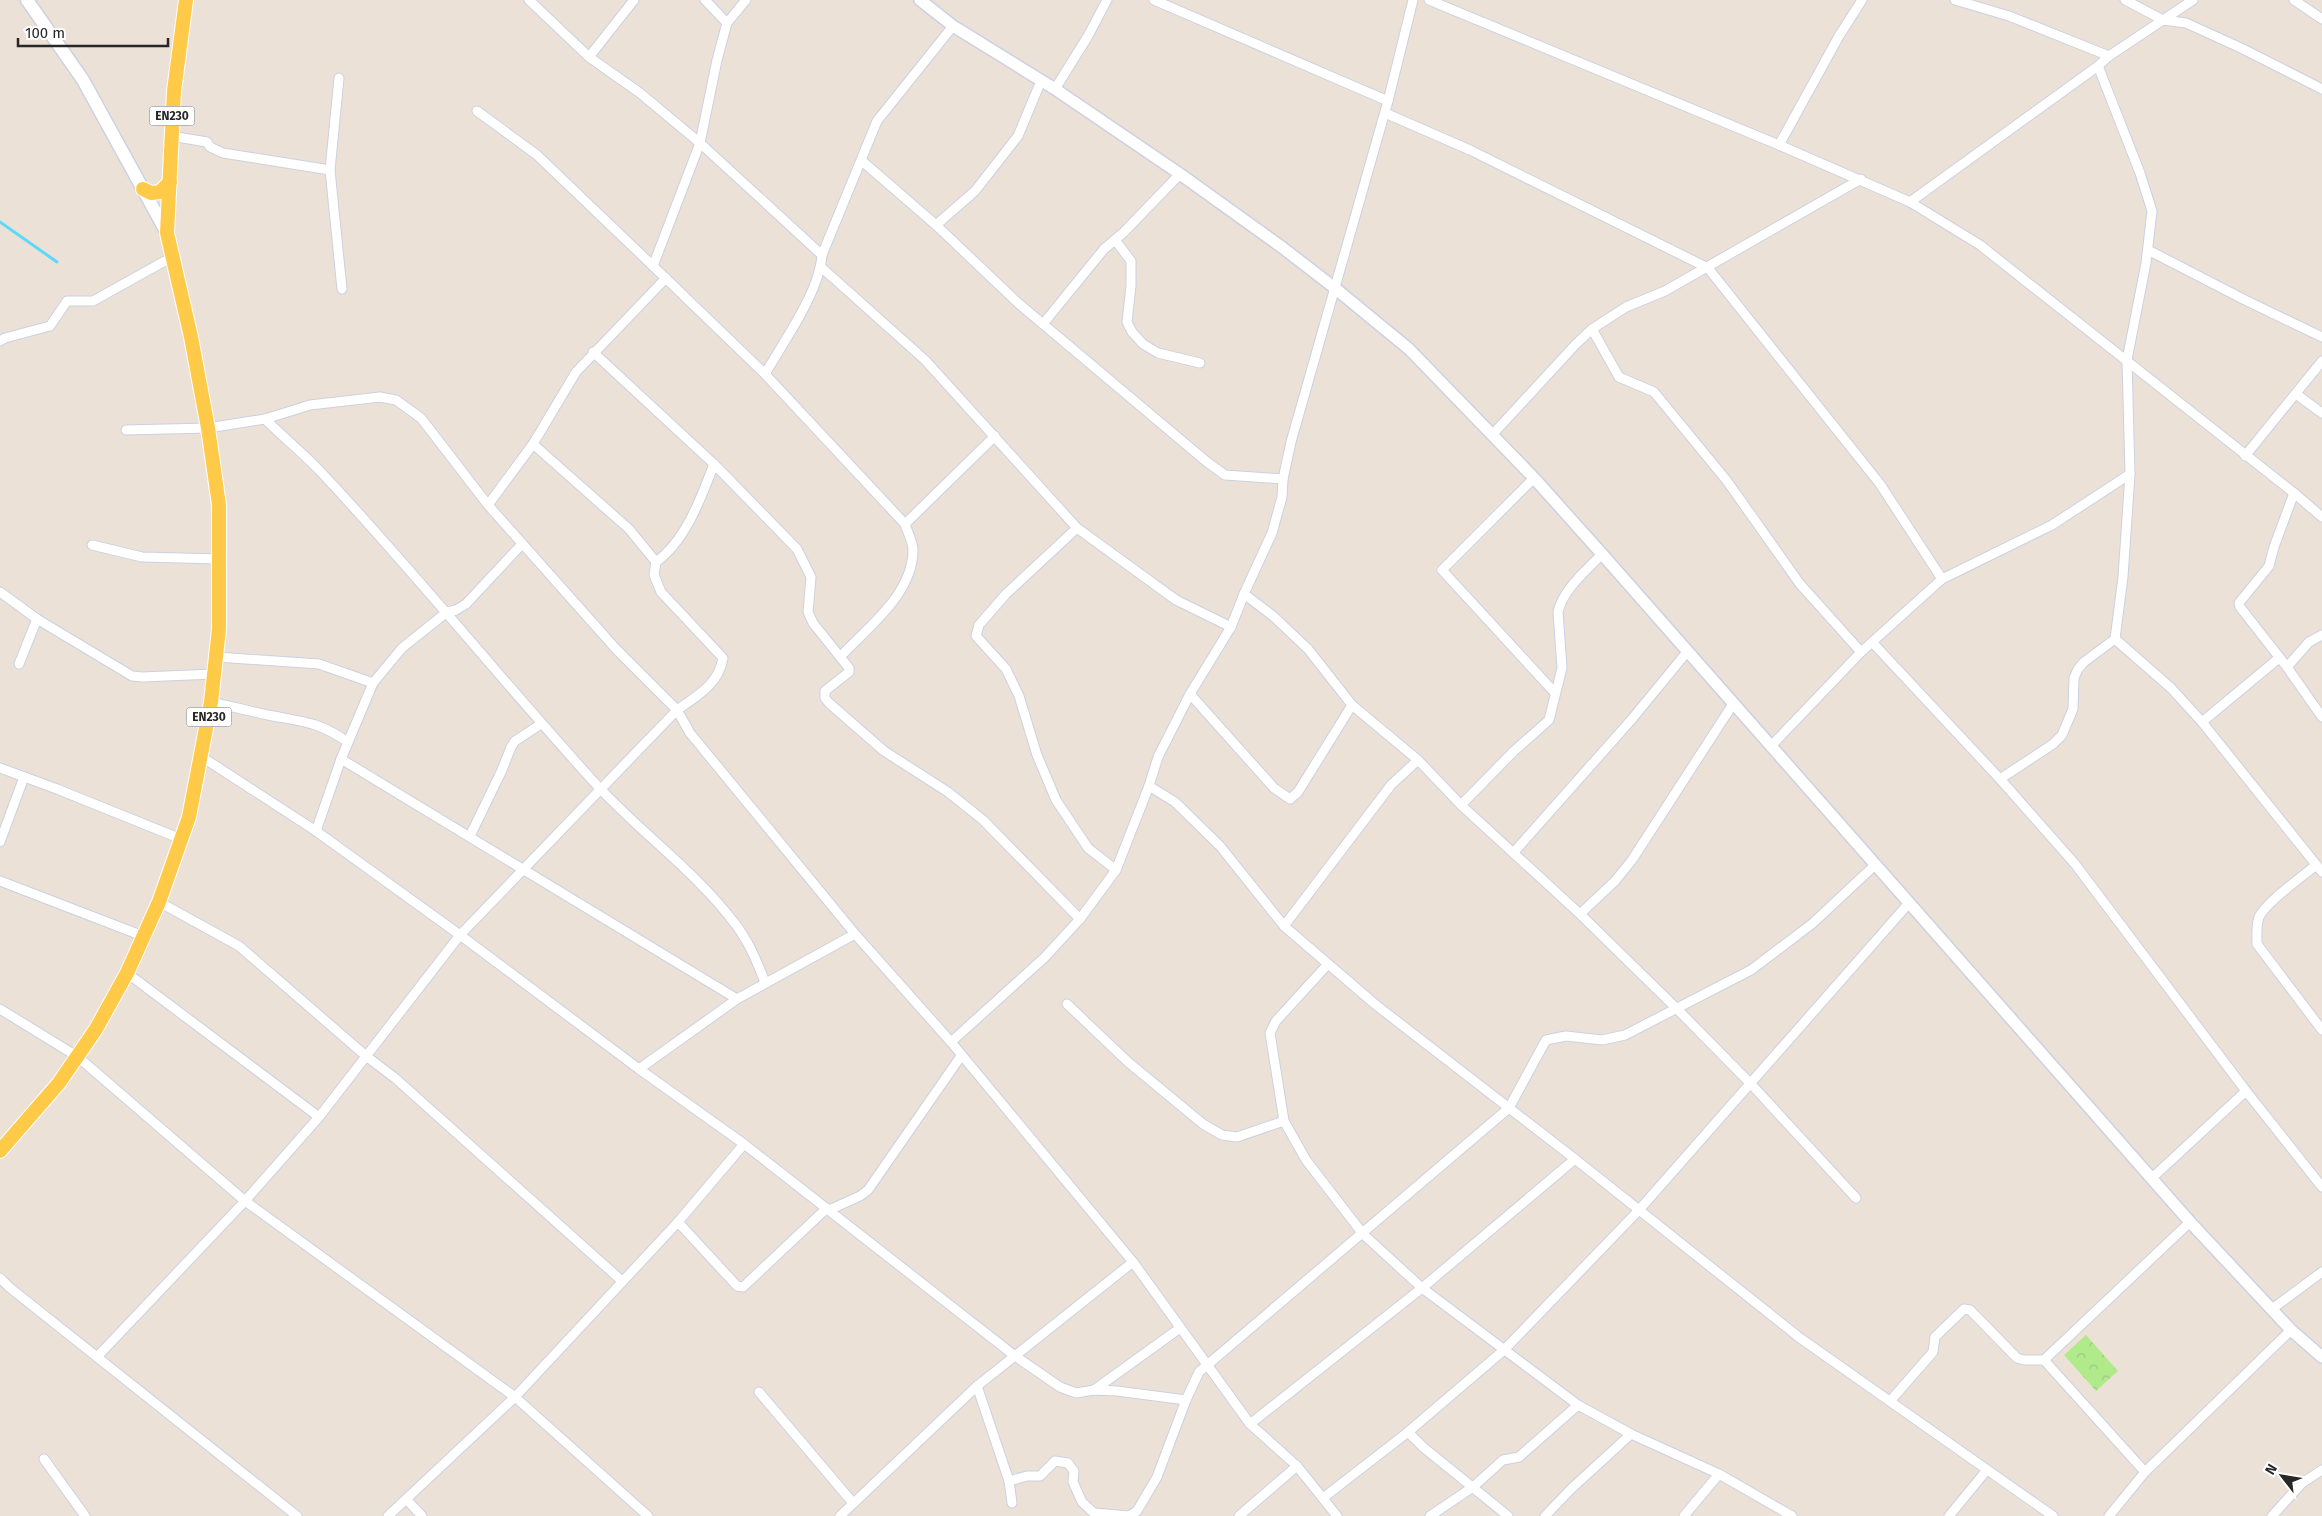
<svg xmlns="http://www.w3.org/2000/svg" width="2322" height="1516" font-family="'Fira Sans',sans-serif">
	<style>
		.park { fill: url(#park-crowns) }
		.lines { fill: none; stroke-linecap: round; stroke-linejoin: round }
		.stream { stroke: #5bdafb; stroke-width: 3 }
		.minor-casing { stroke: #cbd1e2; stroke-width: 11 }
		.tertiary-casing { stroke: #cbd1e2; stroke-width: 14 }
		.secondary-casing { stroke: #cbd1e2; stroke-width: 15 }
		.primary-casing { stroke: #fff; stroke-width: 16 }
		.minor { stroke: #fff; stroke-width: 9 }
		.tertiary { stroke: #fff; stroke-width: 11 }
		.secondary { stroke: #fff; stroke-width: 12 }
		.primary { stroke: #ffca48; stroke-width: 14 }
		.labels { text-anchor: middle; stroke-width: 5; stroke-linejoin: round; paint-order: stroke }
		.shield { fill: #fff; stroke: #686868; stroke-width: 1 }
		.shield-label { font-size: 12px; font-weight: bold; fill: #272727 }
	</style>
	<defs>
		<pattern id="park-crowns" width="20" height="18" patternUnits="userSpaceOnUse" patternTransform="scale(1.25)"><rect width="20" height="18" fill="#b1ea8b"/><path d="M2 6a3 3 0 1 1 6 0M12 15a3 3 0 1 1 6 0" fill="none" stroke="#98c978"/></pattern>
	</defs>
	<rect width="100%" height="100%" fill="#ece1d6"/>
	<polygon class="park" points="2086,1335 2118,1371 2096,1391 2064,1355"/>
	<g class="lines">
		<polyline class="stream" points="0,222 57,262"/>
		<defs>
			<g id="minor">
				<polyline points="529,0 589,57 640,93 700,143 822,255"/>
				<polyline points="1154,0 1388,101"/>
				<polyline points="1429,0 1779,145 1910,202 1980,245 2294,493 2322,517"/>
				<polyline points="1955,0 2009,16 2109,56"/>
				<polyline points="2125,0 2163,20 2186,23 2241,48 2322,89"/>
				<polyline points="2294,0 2322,19"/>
				<polyline points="727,23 746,0"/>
				<polyline points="589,57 634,0"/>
				<polyline points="339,78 330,170 342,289"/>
				<polyline points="1055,89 1088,36 1107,0"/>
				<path d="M 477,111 L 537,155 L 653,266 L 765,374 L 905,524 C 907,531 913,542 913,550 C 913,594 868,627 841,656"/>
				<polyline points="1385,113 1470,150 1708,268 1880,484 1942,579"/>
				<polyline points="171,136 207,142 210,147 223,153 330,170"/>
				<polyline points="1779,145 1839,36 1862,0"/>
				<polyline points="862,161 936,225 1018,303 1207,462 1225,475 1283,479"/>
				<polyline points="1910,202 2098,66 2109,56 2193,0"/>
				<polyline points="936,225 975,191 1018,136 1041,81"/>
				<polyline points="1115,240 1131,261 1131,286 1127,322 1132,332 1143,344 1158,353 1200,363"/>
				<polyline points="2148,250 2245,300 2322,337"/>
				<polyline points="653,266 700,143 717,60 727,23 705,0"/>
				<polyline points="821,267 925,360 1077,528 1176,600 1231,627"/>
				<polyline points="1043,324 1104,249 1124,232 1180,174"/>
				<polyline points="1592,329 1619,377 1654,392 1727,481 1800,584 1861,652"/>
				<polyline points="0,341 5,338 50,326 67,301 93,301 172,257"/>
				<polyline points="593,352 714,464 797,549 811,577 808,612 813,623 849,668 849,672 825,691 825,698 829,703 884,751 948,792 983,820 1080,919"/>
				<path d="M 765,374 C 784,341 819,293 822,255 L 877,121 L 953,26"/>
				<polyline points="2296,394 2322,413"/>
				<path d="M 265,419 C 283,437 303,453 320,471 C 415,572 501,680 594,782 C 639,832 695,870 736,925 C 749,942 757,962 765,982"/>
				<polyline points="126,430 208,428 265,419 310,405 380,397 396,400 421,418 488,505 616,649 677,710 690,733 855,934 951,1042 1133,1262 1250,1424 1297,1466 1337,1516"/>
				<polyline points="1492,435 1576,344 1592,329 1626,307 1665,291 1861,179"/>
				<path d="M 533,444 L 629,529 L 656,562 C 686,540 701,498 714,464"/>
				<polyline points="2245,456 2322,361"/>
				<polyline points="1534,478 1442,570 1555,693"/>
				<polyline points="2294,493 2274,547 2269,566 2239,603 2240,607 2287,667 2322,717"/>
				<polyline points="488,505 533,444 576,372 666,278"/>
				<polyline points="905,524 995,436"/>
				<polyline points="1077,528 1006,594 979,625 976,636 1006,669 1019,696 1037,755 1056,800 1088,848 1116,870"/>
				<polyline points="92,545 142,557 220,559"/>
				<polyline points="0,592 37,619 132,676 143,677 213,674"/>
				<polyline points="1244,594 1273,616 1308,649 1352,705 1418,760 1461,805 1580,914 1676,1008 1751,1084 1856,1198"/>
				<polyline points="2115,639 2171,688 2202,722 2322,872"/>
				<polyline points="1872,642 2000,779 2075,864 2246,1091 2322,1187"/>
				<polyline points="217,657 319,664 373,683"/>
				<polyline points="19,664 37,619"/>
				<polyline points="2287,667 2309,642 2322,635"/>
				<polyline points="1190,694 1274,788 1290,799 1298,792 1352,705"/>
				<path d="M 211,702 C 230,706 249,711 268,715 C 304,722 317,721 348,742"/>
				<polyline points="2202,722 2279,658"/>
				<polyline points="1772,745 1861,652 1942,579 2052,525 2130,474"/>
				<polyline points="202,757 316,831 460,935 639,1069 744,1144 1015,1356 1060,1387 1076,1393 1094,1390 1117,1391 1186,1400 1199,1372 1509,1108 1546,1040 1566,1036 1602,1040 1625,1035 1751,970 1813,923 1876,864"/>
				<polyline points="341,759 737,999"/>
				<polyline points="0,768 57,789 181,839"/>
				<polyline points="2000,779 2053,744 2062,735 2073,709 2074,678 2078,669 2084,662 2115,639 2123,577 2130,474 2127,360 2146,263 2152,211 2140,173 2098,66"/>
				<polyline points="1149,786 1175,802 1220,846 1284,926 1376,1005 1575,1159 1800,1338 2053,1516"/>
				<path d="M 1461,805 L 1514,751 L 1549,720 L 1562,668 L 1558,612 C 1563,589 1587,570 1602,554"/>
				<polyline points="316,831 341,759 373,683 402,648 447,612 456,610 466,604 522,544"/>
				<polyline points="470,836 502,770 511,747 515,741 541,724"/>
				<polyline points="0,842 24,777"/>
				<polyline points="1514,852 1632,719 1687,652"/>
				<path d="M 2316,865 C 2302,877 2266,902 2259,917 C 2256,926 2257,935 2257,944 L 2322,1030"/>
				<polyline points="0,881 143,936"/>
				<polyline points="159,902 239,946 366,1056 395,1078 622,1281"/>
				<polyline points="1580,914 1615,881 1632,860 1733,704"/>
				<polyline points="1284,926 1391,785 1418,760"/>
				<polyline points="1328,964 1276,1021 1270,1033 1284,1121 1306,1160 1363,1234 1422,1288 1578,1405 1631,1434 1719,1474 1792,1516"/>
				<polyline points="127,973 319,1117"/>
				<polyline points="1067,1004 1128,1062 1203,1124 1222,1135 1237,1137 1284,1121"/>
				<polyline points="0,1009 78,1057 245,1201 515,1397 648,1516"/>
				<polyline points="951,1042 1044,958 1080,919 1116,870 1149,786 1158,757 1190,694 1231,627 1244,594 1272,533 1282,497 1283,479 1291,442 1388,101 1413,0"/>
				<polyline points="639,1069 737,999 855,934"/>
				<polyline points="2152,1178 2246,1091"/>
				<polyline points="829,1210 860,1196 868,1190 961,1056"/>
				<polyline points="678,1222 737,1286 743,1287 827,1208"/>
				<polyline points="0,1278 9,1287 297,1516"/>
				<polyline points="2272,1309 2322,1272"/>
				<path d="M 97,1357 L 245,1201 L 319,1117 L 460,935 L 677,710 C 697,696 719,684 723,658 L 661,592 L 654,575 L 656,562"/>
				<polyline points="2044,1360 2145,1472"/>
				<polyline points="977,1386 1009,1481 1012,1503"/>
				<polyline points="1094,1390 1180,1328"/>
				<polyline points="759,1392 853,1503"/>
				<polyline points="1891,1400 1933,1352 1935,1337 1964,1309 1970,1310 2017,1358 2024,1360 2044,1360 2190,1222"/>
				<polyline points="1250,1424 1422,1288 1575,1159"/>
				<polyline points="1408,1432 1423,1447 1508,1516"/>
				<polyline points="44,1459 85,1516"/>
				<polyline points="1009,1481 1027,1476 1040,1476 1055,1461 1068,1463 1074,1471 1073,1482 1082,1502 1094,1513 1129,1516 1137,1511 1157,1477 1186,1400"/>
				<polyline points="1323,1498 1408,1432 1504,1350 1639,1210 1909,903"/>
				<polyline points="407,1500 422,1516"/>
				<polyline points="388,1516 515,1397 678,1222 744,1144"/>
				<polyline points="840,1516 977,1386 1133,1262"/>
				<polyline points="1239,1516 1297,1466"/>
				<polyline points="1430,1516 1473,1487 1503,1460 1519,1457 1578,1405"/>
				<polyline points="1545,1516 1571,1489 1631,1434"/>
				<polyline points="1684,1516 1719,1474"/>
				<polyline points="1949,1516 1986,1471"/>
				<polyline points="2109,1516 2145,1472 2291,1330"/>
				<polyline points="2272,1516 2302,1483 2322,1470"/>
			</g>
			<polyline id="tertiary" points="920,0 953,26 1055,89 1180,174 1283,248 1336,289 1409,349 1534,478 1602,554 2190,1222 2291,1330 2322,1357"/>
			<polyline id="secondary" points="27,0 83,80 167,233"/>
			<g id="primary">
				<polyline points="143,189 151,193 160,192 170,182"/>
				<polyline points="0,1151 59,1083 96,1029 127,973 159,902 189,817 211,702 219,629 219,505 208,428 191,337 167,233 174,91 186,0"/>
			</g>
		</defs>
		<use href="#minor" class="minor-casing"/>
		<use href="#tertiary" class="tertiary-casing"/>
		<use href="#secondary" class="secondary-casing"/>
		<use href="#primary" class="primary-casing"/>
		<use href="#minor" class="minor"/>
		<use href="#tertiary" class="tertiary"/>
		<use href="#secondary" class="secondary"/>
		<use href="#primary" class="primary"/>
	</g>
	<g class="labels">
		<g class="shield">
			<rect x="149.5" y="106.5" width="45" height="19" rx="4"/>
			<rect x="186.5" y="707.5" width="45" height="19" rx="4"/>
		</g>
		<g class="shield-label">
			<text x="172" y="120">EN230</text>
			<text x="209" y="721">EN230</text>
		</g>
	</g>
	<g transform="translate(2282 1476) rotate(301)" stroke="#ffffff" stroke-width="4" paint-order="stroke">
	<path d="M0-4L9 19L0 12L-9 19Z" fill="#272727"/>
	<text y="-8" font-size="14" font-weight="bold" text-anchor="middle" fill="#272727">N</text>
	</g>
	<path d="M18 38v8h150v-8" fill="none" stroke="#272727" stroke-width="2.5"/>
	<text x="25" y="38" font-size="15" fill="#272727" stroke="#ffffff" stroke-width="4" paint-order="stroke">100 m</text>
</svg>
